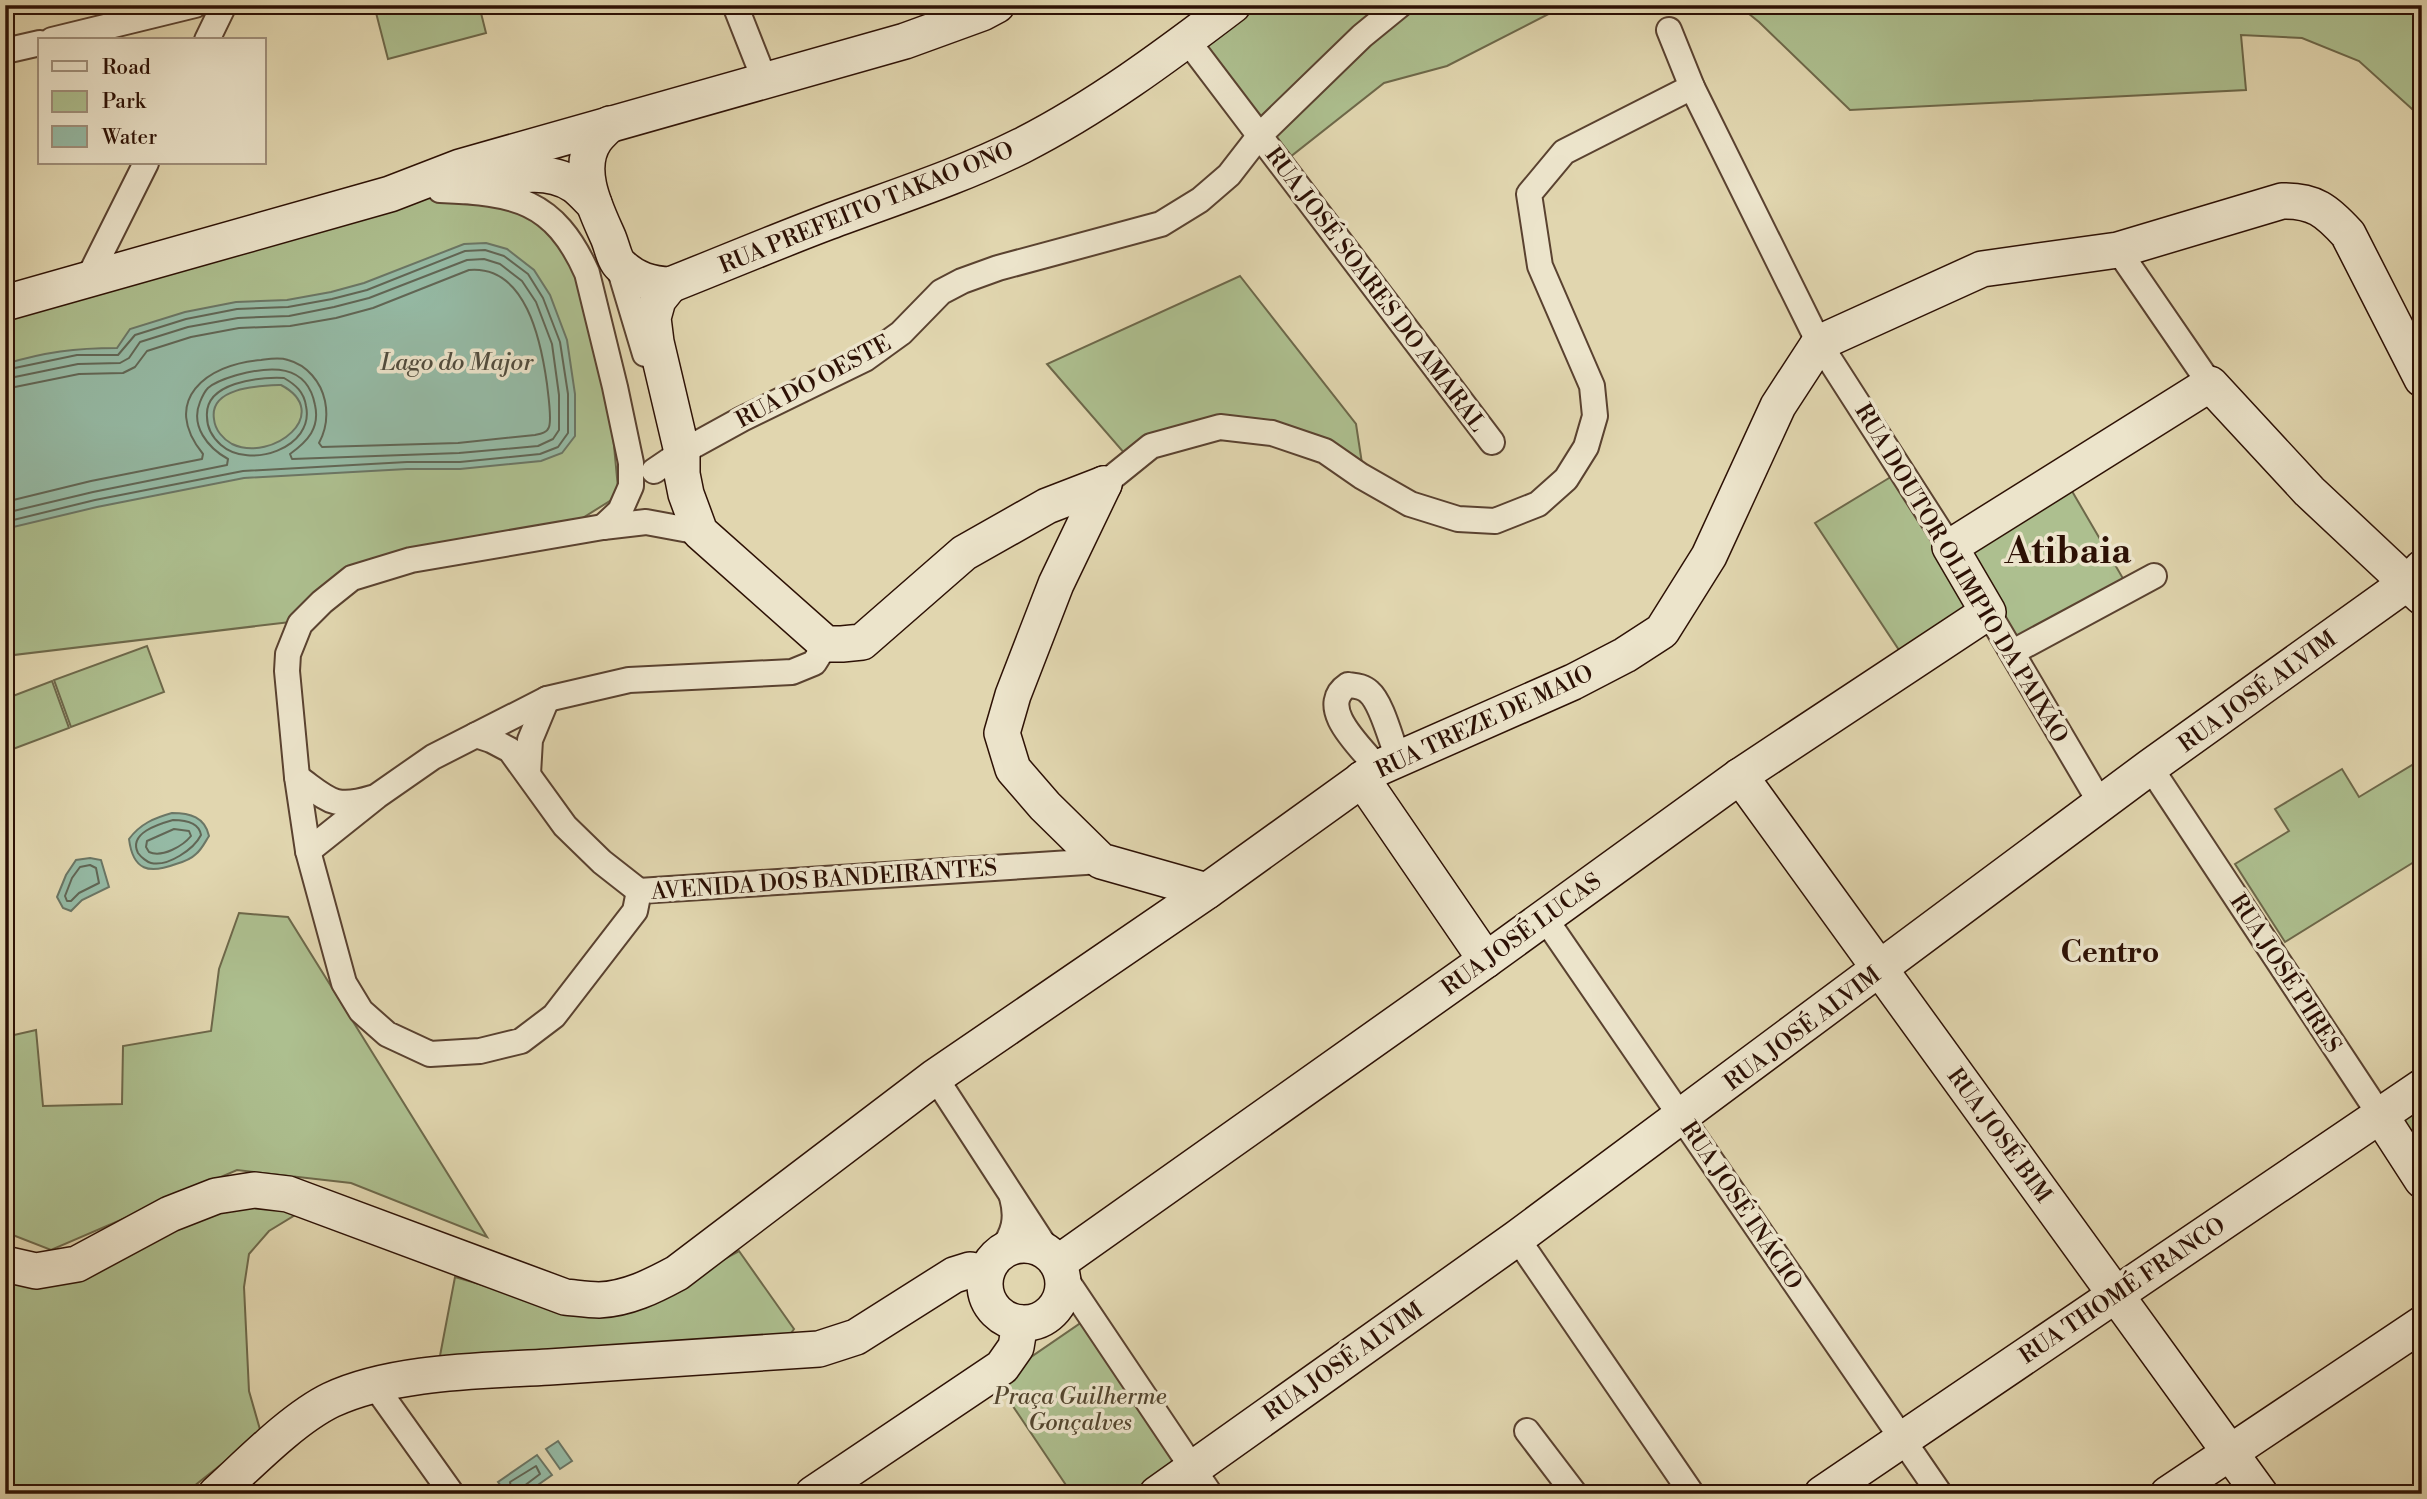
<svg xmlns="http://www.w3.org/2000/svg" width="2427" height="1499" font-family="'Libre Bodoni',serif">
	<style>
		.green { fill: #adbf8f; stroke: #6d684a; stroke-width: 2 }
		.water { fill: #95baa5; stroke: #6b7665; stroke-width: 2; fill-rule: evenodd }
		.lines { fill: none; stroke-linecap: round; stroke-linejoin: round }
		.shore { stroke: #616655; stroke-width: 2 }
		.street-casing { stroke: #5a4230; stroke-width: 28 }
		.secondary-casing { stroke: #2d1105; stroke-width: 38 }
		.street { stroke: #ece4cb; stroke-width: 24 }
		.secondary { stroke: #ece4cb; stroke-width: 35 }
		.labels { text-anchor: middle; stroke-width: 7; stroke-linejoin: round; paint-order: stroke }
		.street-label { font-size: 23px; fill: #2d1105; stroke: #ece4cb }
		.park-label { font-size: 23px; font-style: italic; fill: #53452e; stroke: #ece4cb }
		.water-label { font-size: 24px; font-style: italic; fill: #514c3d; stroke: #ece4cb }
		.district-label { font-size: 30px; font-weight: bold; fill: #2d1105; stroke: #ece4cb }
		.town-label { font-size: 37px; font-weight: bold; fill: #2d1105; stroke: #ece4cb }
	</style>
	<rect width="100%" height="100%" fill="#e1d6af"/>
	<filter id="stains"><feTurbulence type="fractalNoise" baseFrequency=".00286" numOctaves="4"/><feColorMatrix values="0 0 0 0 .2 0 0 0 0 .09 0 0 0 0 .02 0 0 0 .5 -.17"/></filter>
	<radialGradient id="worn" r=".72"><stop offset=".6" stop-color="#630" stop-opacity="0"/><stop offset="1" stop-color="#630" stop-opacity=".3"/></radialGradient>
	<g class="green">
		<polygon points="374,5 479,5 486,33 388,59"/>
		<polygon points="1239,5 1566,5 1447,66 1384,83 1290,157 1192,40"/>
		<polygon points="1738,5 2422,5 2422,118 2359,61 2302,38 2241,35 2246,90 1850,110 1759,22"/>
		<polygon points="443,194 539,216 582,267 608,382 618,488 629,489 557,534 410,557 299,621 5,656 5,312 314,215"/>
		<polygon points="1240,276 1356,424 1363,470 1274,422 1125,454 1047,364"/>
		<polygon points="1894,475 1975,604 1903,656 1815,523"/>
		<polygon points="2069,486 2128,587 2016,645 1964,552"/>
		<polygon points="147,646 164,692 71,727 54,680"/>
		<polygon points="52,681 69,728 5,752 5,699"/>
		<polygon points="2422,759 2422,857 2285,942 2235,864 2289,831 2275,809 2342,769 2359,797"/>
		<polygon points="239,913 288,917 487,1237 351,1183 237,1170 51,1250 5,1232 5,1037 36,1030 43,1106 122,1104 123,1046 211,1031 219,969"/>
		<polygon points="2422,1107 2422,1155 2400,1122"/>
		<polygon points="263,1206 300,1212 269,1231 249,1254 244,1287 249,1391 261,1433 184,1494 5,1494 5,1276 181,1227 221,1210"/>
		<polygon points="739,1251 794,1329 787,1339 439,1361 455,1277 514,1294 631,1310"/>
		<polygon points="1085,1320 1184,1466 1145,1494 1072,1494 996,1381"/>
	</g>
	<g class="water">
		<path d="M 486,243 L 507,249 L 534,270 L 550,295 L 567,340 L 575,394 L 575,436 L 562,453 L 541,461 L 460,469 L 407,469 L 244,478 L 97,507 L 5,529 L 5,364 C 45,352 75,348 117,348 L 130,329 L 185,312 L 236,302 L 287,300 L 331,292 L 364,283 L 464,244 ZM 281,385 C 334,413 273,463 232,444 C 223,439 215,430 214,419 C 209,387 259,386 281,385 Z"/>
		<path d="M 172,813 C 190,813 205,817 209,836 C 205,842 202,849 196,854 C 191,859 183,862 176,864 C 149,874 133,871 129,839 C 140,824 154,818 172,813 Z"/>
		<polygon points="90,858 101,860 109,887 82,900 71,911 63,908 57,897 66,875 76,860"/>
		<polygon points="558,1441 572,1461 560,1469 546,1449"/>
		<polygon points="537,1455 552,1475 525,1494 507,1494 498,1482"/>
	</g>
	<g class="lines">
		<g class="shore">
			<polyline points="5,370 77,355 118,355 135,335 186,319 237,309 288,307 332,299 367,290 465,251 485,250 504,256 528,274 543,298 560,342 568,394 568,433 558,447 540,454 460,462 407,462 243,471 95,500 5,522"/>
			<path d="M 284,378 C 296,385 304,392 306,406 C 315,448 249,470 221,445 C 212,437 207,427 207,417 C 204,382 259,377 284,378 Z"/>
			<path d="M 5,379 L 78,364 L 120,363 L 129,358 L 140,342 L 188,327 L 238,318 L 289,316 L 334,307 L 369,298 L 467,260 L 484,259 L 500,264 L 522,281 L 536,302 L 552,344 L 559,395 L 559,430 L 553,439 L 538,446 L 459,453 L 292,459 L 290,454 C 308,441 320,428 315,405 C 307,363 270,366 237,375 C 227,378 216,381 208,388 C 204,392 202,397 200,402 C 190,426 208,448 228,459 L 227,465 L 93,492 L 5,513"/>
			<path d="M 5,389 L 79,374 L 123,373 L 135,367 L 147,351 L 191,337 L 239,328 L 290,326 L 336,318 L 373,308 L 469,270 C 526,265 541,341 547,384 C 548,394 552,418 549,427 C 547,433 540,434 535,435 L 458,443 L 322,447 L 319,443 C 326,430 328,416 325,401 C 321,382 307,365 288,360 C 279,357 269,359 261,360 C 206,364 160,401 203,454 L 202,459 L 91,481 L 5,502"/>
			<path d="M 173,820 C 184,820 199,822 201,835 C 194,849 168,867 151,863 C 147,862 141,857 138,853 C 128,833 159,824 173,820 Z"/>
			<path d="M 174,829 L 189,831 L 191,836 C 183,846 162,858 149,852 L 146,847 L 147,841 Z"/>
			<polygon points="90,865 96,868 99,883 79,893 71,901 67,901 65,896 72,878 80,867"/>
			<polyline points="512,1494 510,1482 536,1466 540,1474 524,1486 522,1494"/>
		</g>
		<defs>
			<g id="street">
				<polyline points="735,5 765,81"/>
				<polyline points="1669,30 1692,87 1819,343 1950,547"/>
				<polyline points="52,40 195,5"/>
				<polyline points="207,40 224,5"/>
				<polyline points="1187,40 1492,442"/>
				<polyline points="5,51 40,43"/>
				<path d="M 440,190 C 514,193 554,199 587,273 L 615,387 L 631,463 L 631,486 L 620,511 L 603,527"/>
				<polyline points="2118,250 2210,384"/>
				<polyline points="618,264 645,354"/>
				<polyline points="88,279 146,163"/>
				<polyline points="654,471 682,452 742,419 865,359 901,333 941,292 962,281 998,268 1161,224 1200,200 1229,175 1260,135 1362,36 1400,5"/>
				<polyline points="1104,484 1151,446 1220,427 1272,433 1325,451 1361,476 1410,504 1458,519 1495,521 1538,504 1566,479 1586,447 1595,416 1592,386 1540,266 1529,194 1564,152 1692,87"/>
				<polyline points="1988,612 2101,804"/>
				<polyline points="2013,652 2154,576"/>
				<polyline points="476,735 491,740 510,750 565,826 602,862 639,891"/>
				<polyline points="2150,767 2380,1115"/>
				<path d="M 1378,768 C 1361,747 1315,707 1348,685 C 1355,686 1363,686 1369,692 C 1382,703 1391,741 1398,758"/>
				<polyline points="528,774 530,740 547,699"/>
				<path d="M 297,777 C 328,799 333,810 372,798"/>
				<polyline points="308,851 377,796 433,757 547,699 629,680 792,672 814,663 826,644"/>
				<polyline points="639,891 635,911 554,1016 521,1041 480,1051 430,1054 387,1034 361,1011 344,983 308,851 297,777 287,671 288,654 300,624 322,602 352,578 411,560 603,527 646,522 700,532"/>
				<polyline points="639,891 1101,861"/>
				<polyline points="1544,917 1940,1494"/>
				<polyline points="935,1077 1050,1254"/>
				<polyline points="1517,1238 1692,1494"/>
				<path d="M 1001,1251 C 1014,1233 1018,1219 1012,1197"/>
				<polyline points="1063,1275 1210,1494"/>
				<polyline points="375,1386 452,1494"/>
				<polyline points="1527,1431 1575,1494"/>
			</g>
			<g id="secondary">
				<path d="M 610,124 C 605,129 599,134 595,140 C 575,169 596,210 608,237 C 612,246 614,260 621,266 C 636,280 651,284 670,285 C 723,264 775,242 828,222 C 892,198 959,177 1021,146 C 1096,108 1166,56 1233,5"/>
				<path d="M 469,185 C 503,179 542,164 574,185 C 581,190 588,198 594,204"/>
				<polyline points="670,285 658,300 653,318 656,342 682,452 682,474 686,494 700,532 826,644 842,644 862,642 964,553 1047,506 1104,484"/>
				<polyline points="5,303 390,194 460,167 905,41 982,13 997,5"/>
				<polyline points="1104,484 1056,584 1013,695 1002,733 1013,769 1045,806 1101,861 1207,891"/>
				<polyline points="1740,776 2260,1494"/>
				<polyline points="1362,779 1486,960"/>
				<polyline points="2380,1115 2422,1180"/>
				<circle cx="1024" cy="1284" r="39"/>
				<polyline points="1058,1263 1486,960 1740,776 1988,612 1950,547 2210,384 2309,491 2422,597"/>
				<path d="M 5,1264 L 36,1271 L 77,1264 L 170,1214 L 216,1196 L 254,1190 L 288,1194 L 565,1297 C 576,1298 588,1300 599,1300 C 627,1299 653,1286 677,1273 L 935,1077 L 1207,891 L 1378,768 L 1573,682 L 1625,655 L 1662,631 L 1709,556 L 1778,406 L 1819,343 L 1982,269 L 2118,250 L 2282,201 C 2314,200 2327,211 2348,234 L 2422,379"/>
				<path d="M 216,1494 C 248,1465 292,1419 331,1400 C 393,1371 482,1371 549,1367 C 639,1361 729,1355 819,1349 L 856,1337 L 954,1275 L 970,1270 L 986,1273"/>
				<polyline points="813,1494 1002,1367 1016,1347 1020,1323"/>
				<polyline points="1157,1494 1517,1238 2150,767 2407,583 2422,568"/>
				<polyline points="1822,1494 2422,1087"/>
				<polyline points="2168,1494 2422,1324"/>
			</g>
		</defs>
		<use href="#street" class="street-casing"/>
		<use href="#secondary" class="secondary-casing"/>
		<use href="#street" class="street"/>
		<use href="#secondary" class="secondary"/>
	</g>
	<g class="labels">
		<g class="street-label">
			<text transform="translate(866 207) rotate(-22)" y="8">RUA PREFEITO TAKAO ONO</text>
			<text transform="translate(1376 289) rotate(53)" y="8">RUA JOSÉ SOARES DO AMARAL</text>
			<text transform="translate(813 381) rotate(-28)" y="8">RUA DO OESTE</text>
			<text transform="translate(1962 573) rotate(59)" y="8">RUA DOUTOR OLIMPIO DA PAIXÃO</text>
			<text transform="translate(2257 691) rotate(-36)" y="8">RUA JOSÉ ALVIM</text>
			<text transform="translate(1484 721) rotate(-25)" y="8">RUA TREZE DE MAIO</text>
			<text transform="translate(824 879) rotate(-4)" y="8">AVENIDA DOS BANDEIRANTES</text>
			<text transform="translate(1521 934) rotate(-36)" y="8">RUA JOSÉ LUCAS</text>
			<text transform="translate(2286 973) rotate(57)" y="8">RUA JOSÉ PIRES</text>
			<text transform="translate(1802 1028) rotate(-37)" y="8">RUA JOSÉ ALVIM</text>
			<text transform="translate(2000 1135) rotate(54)" y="8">RUA JOSÉ BIM</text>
			<text transform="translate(1742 1205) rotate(56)" y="8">RUA JOSÉ INÁCIO</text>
			<text transform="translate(2122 1290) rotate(-34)" y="8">RUA THOMÉ FRANCO</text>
			<text transform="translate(1343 1361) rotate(-35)" y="8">RUA JOSÉ ALVIM</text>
		</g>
		<g class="park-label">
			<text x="1080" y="1404">Praça Guilherme<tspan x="1080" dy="26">Gonçalves</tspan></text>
		</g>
		<g class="water-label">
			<text x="457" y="370">Lago do Major</text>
		</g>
		<g class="district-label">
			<text x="2110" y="962">Centro</text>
		</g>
		<g class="town-label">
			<text x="2068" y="563">Atibaia</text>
		</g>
	</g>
	<rect width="2427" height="1499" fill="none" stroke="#e1d6af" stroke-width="28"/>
	<rect x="7" y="7" width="2413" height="1485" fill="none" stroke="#2d1105" stroke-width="3.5"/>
	<rect x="14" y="14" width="2399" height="1471" fill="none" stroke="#2d1105" stroke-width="2"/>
	<rect x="38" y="38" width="228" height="126" fill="#ece4cb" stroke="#a0907c" stroke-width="2"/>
	<rect x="52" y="61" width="35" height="10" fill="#ece4cb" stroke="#a0907c" stroke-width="2"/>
	<text x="102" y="74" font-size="21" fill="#2d1105">Road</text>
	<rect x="52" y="91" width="35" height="21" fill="#adbf8f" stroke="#a0907c" stroke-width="2"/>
	<text x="102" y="108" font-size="21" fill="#2d1105">Park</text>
	<rect x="52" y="126" width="35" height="21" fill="#95baa5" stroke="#a0907c" stroke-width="2"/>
	<text x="102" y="144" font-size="21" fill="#2d1105">Water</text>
	<rect width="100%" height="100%" filter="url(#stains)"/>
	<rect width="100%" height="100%" fill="url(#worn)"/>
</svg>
